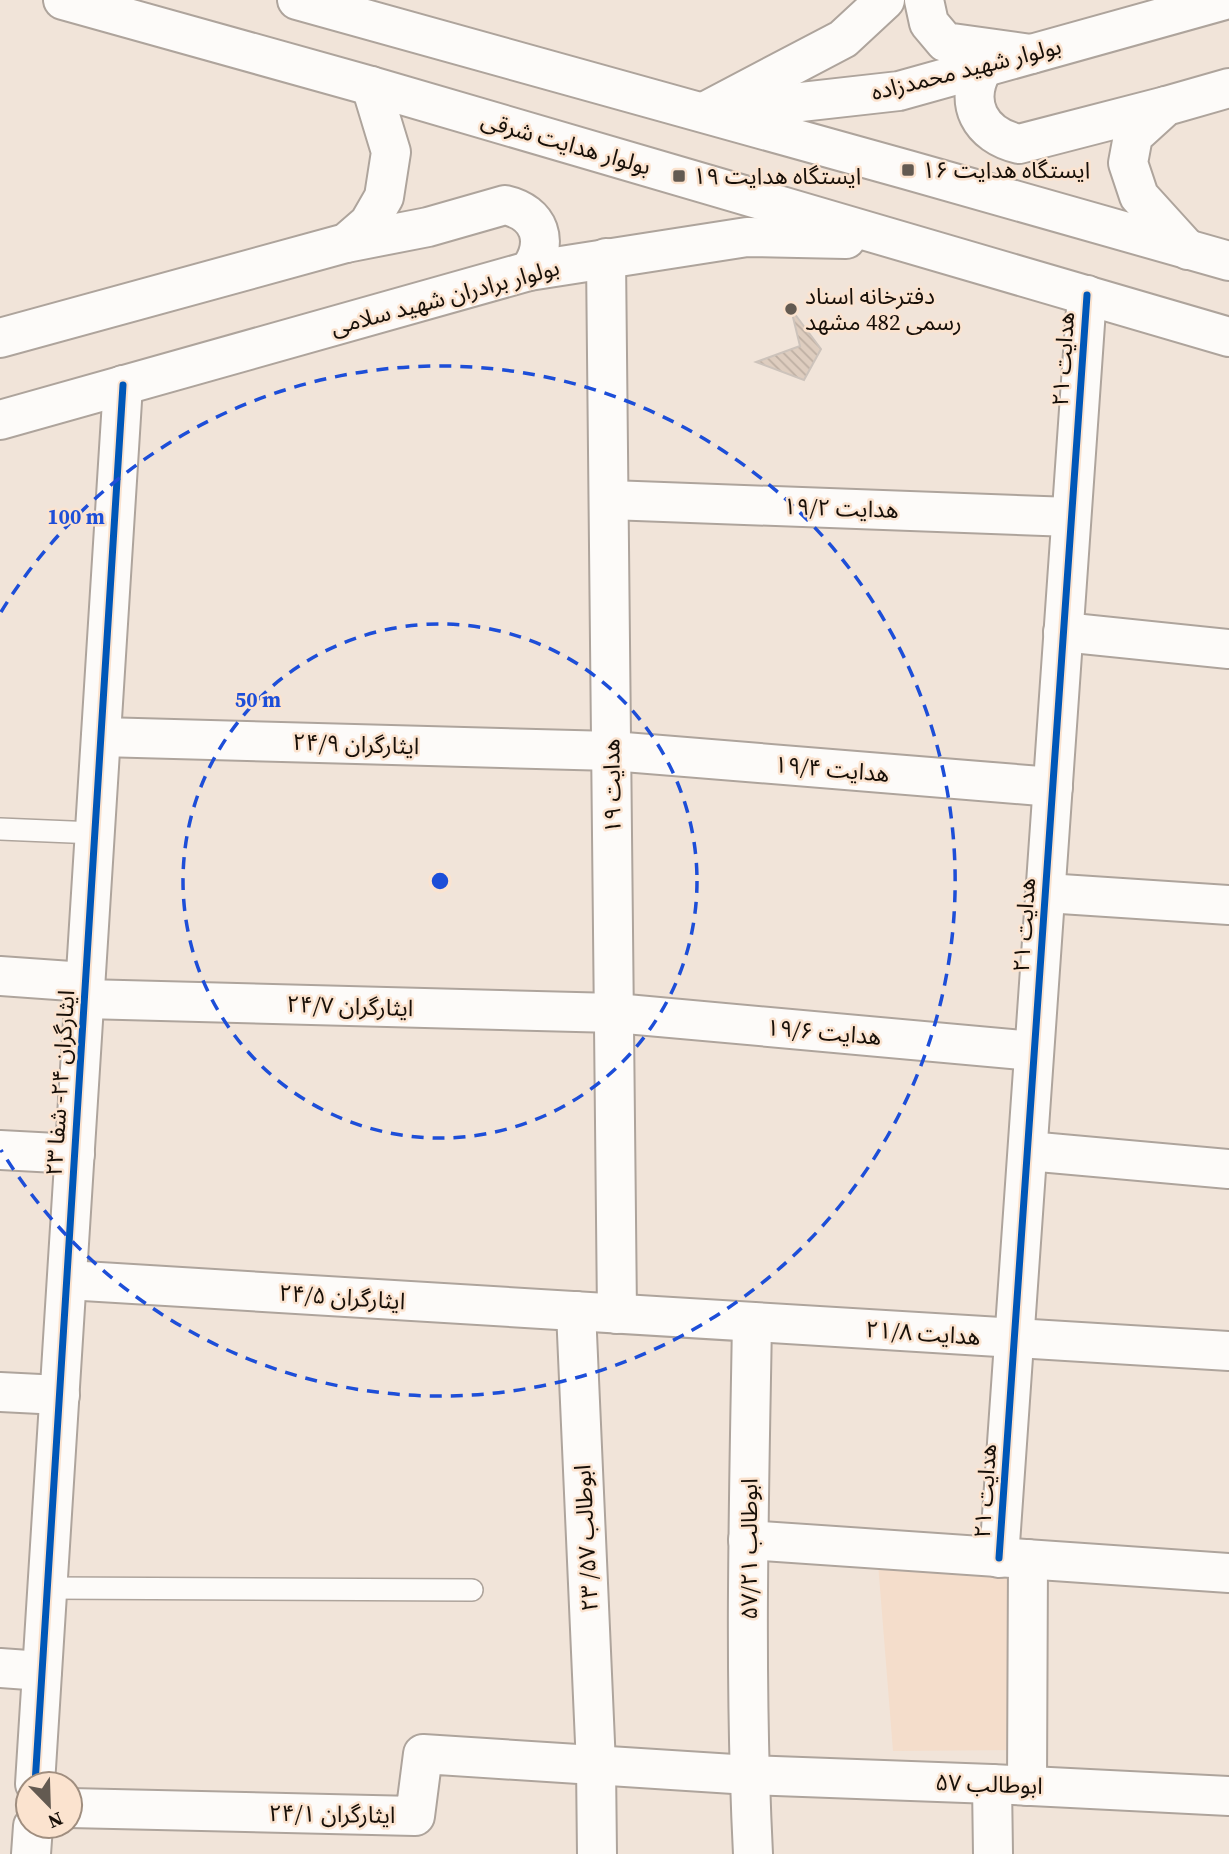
<svg xmlns="http://www.w3.org/2000/svg" width="1229" height="1854" font-family="'Source Serif 4','Noto Sans Arabic',serif">
	<style>
		.built { fill: #f4ddcb }
		.building { fill: url(#building-back-hatch); stroke: #cdc3bb; stroke-width: 2 }
		.lines { fill: none; stroke-linecap: round; stroke-linejoin: round }
		.lane-casing { stroke: #aea49c; stroke-width: 24 }
		.street-casing { stroke: #aea49c; stroke-width: 42 }
		.secondary-casing { stroke: #aea49c; stroke-width: 42 }
		.lane { stroke: #fdfbf9; stroke-width: 21 }
		.street { stroke: #fdfbf9; stroke-width: 38 }
		.secondary { stroke: #fdfbf9; stroke-width: 38 }
		.cycleway-casing { stroke: #fbe3cf; stroke-width: 11 }
		.cycleway { stroke: #0057b8; stroke-width: 7 }
		.ring { fill: none; stroke: #1d4ed8; stroke-width: 3.5; stroke-dasharray: 12 9 }
		.poi-dot { fill: #635a51; stroke: #fbe3cf; stroke-width: 2.5 }
		.labels { text-anchor: middle; stroke-width: 5; stroke-linejoin: round; paint-order: stroke }
		.street-label { font-size: 23px; fill: #170f08; stroke: #fbe3cf }
		.poi-label { font-size: 23px; fill: #170f08; stroke: #fbe3cf; text-anchor: start }
		.centre { fill: #1d4ed8; stroke: #fbe3cf; stroke-width: 3.5 }
		.ring-label { font-size: 21px; text-anchor: middle; font-weight: bold; fill: #1d4ed8; stroke: #fbe3cf; stroke-width: 5; stroke-linejoin: round; paint-order: stroke }
	</style>
	<defs>
		<pattern id="building-back-hatch" width="6" height="6" patternUnits="userSpaceOnUse" patternTransform="scale(1.75)"><rect width="6" height="6" fill="#decdbf"/><path d="M-1 5l2 2M0 0l6 6M5-1l2 2" fill="none" stroke="#beafa3"/></pattern>
	</defs>
	<rect width="100%" height="100%" fill="#f1e4d9"/>
	<polygon class="built" points="878,1563 1016,1577 1019,1750 893,1751"/>
	<polygon class="building" points="791,309 821,349 804,380 756,362 800,346"/>
	<g class="lines">
		<defs>
			<g id="lane">
				<polyline points="0,829 95,833"/>
				<polyline points="48,1588 472,1590"/>
			</g>
			<g id="street">
				<polyline points="924,0 929,23 945,42 1031,54"/>
				<polyline points="704,112 843,39 885,0"/>
				<polyline points="606,258 617,1314"/>
				<polyline points="610,500 1071,517"/>
				<polyline points="1063,632 1229,649"/>
				<polyline points="101,737 612,751 1053,787"/>
				<polyline points="1046,893 1229,905"/>
				<polyline points="0,976 85,982"/>
				<polyline points="85,999 615,1013 1034,1051"/>
				<polyline points="0,1150 75,1154"/>
				<polyline points="1028,1151 1229,1169"/>
				<polyline points="67,1280 1229,1351"/>
				<polyline points="576,1311 596,1765 597,1854"/>
				<path d="M 752,1322 C 749,1500 744,1677 753,1854"/>
				<polyline points="0,1392 60,1395"/>
				<polyline points="748,1540 1229,1573"/>
				<polyline points="999,1558 1087,295"/>
				<polyline points="0,1668 42,1671"/>
				<polyline points="35,1784 123,385"/>
				<polyline points="992,1784 993,1854"/>
				<polyline points="1027,1786 1028,1559"/>
				<polyline points="70,1808 415,1816 423,1754 749,1775 992,1784 1229,1796"/>
				<polyline points="31,1854 33,1826"/>
			</g>
			<g id="secondary">
				<polyline points="63,0 371,86 1229,337"/>
				<polyline points="297,0 908,170 1229,261"/>
				<path d="M 983,68 C 963,103 980,135 1019,144 L 1166,106"/>
				<polyline points="721,111 899,91 1225,0"/>
				<path d="M 346,243 L 428,227 L 505,205 C 540,213 550,242 529,271"/>
				<polyline points="1188,250 1139,196 1128,163 1133,136 1166,106 1229,88"/>
				<polyline points="0,338 346,243 369,223 384,197 391,152 371,86"/>
				<polyline points="0,420 529,271 747,237 846,239"/>
			</g>
		</defs>
		<use href="#lane" class="lane-casing"/>
		<use href="#street" class="street-casing"/>
		<use href="#secondary" class="secondary-casing"/>
		<use href="#lane" class="lane"/>
		<use href="#street" class="street"/>
		<use href="#secondary" class="secondary"/>
		<defs>
			<g id="cycleway">
				<polyline points="999,1558 1087,295"/>
				<polyline points="35,1784 123,385"/>
			</g>
		</defs>
		<use href="#cycleway" class="cycleway-casing"/>
		<use href="#cycleway" class="cycleway"/>
	</g>
	<g class="ring">
		<circle cx="440" cy="881" r="257"/>
		<path d="M1 612A515 515 0 1 1 1 1150"/>
	</g>
	<g class="poi-dot">
		<rect x="901" y="163" width="14" height="14" rx="3.5"/>
		<rect x="672" y="169" width="14" height="14" rx="3.5"/>
		<circle cx="791" cy="309" r="7"/>
	</g>
	<g class="labels">
		<g class="street-label">
			<text transform="translate(966 69) rotate(-14)" y="8">بولوار شهید محمدزاده</text>
			<text transform="translate(566 143) rotate(16)" y="8">بولوار هدایت شرقی</text>
			<text transform="translate(445 297) rotate(-15)" y="8">بولوار برادران شهید سلامی</text>
			<text transform="translate(1063 359) rotate(-86)" y="8">هدایت ۲۱</text>
			<text transform="translate(841 508) rotate(2)" y="8">هدایت ۱۹/۲</text>
			<text transform="translate(356 744) rotate(2)" y="8">ایثارگران ۲۴/۹</text>
			<text transform="translate(832 769) rotate(5)" y="8">هدایت ۱۹/۴</text>
			<text transform="translate(612 786) rotate(-91)" y="8">هدایت ۱۹</text>
			<text transform="translate(1024 925) rotate(-86)" y="8">هدایت ۲۱</text>
			<text transform="translate(350 1006) rotate(2)" y="8">ایثارگران ۲۴/۷</text>
			<text transform="translate(824 1032) rotate(5)" y="8">هدایت ۱۹/۶</text>
			<text transform="translate(60 1083) rotate(-86)" y="8">ایثارگران ۲۴- شفا ۲۳</text>
			<text transform="translate(342 1297) rotate(4)" y="8">ایثارگران ۲۴/۵</text>
			<text transform="translate(923 1333) rotate(4)" y="8">هدایت ۲۱/۸</text>
			<text transform="translate(985 1491) rotate(-86)" y="8">هدایت ۲۱</text>
			<text transform="translate(586 1538) rotate(-93)" y="8">ابوطالب ۵۷/ ۲۳</text>
			<text transform="translate(749 1549) rotate(-90)" y="8">ابوطالب ۵۷/۲۱</text>
			<text transform="translate(989 1784) rotate(2)" y="8">ابوطالب ۵۷</text>
			<text transform="translate(332 1814) rotate(1)" y="8">ایثارگران ۲۴/۱</text>
		</g>
		<g class="poi-label">
			<text x="922" y="178">ایستگاه هدایت ۱۶</text>
			<text x="693" y="184">ایستگاه هدایت ۱۹</text>
			<text x="805" y="304">دفترخانه اسناد<tspan x="805" dy="26">رسمی 482 مشهد</tspan></text>
		</g>
	</g>
	<circle cx="440" cy="881" r="10" class="centre"/>
	<g class="ring-label">
		<text x="76" y="524">100 m</text>
		<text x="258" y="707">50 m</text>
	</g>
	<g transform="translate(49 1805) rotate(157)"><circle r="33" fill="#fbe3cf" stroke="#a08e7f" stroke-width="2"/>
	<path d="M0-5L12 26L0 18L-12 26Z" fill="#635a51"/>
	<text y="-10" font-size="19" font-weight="bold" text-anchor="middle" fill="#170f08">N</text>
	</g>
</svg>
